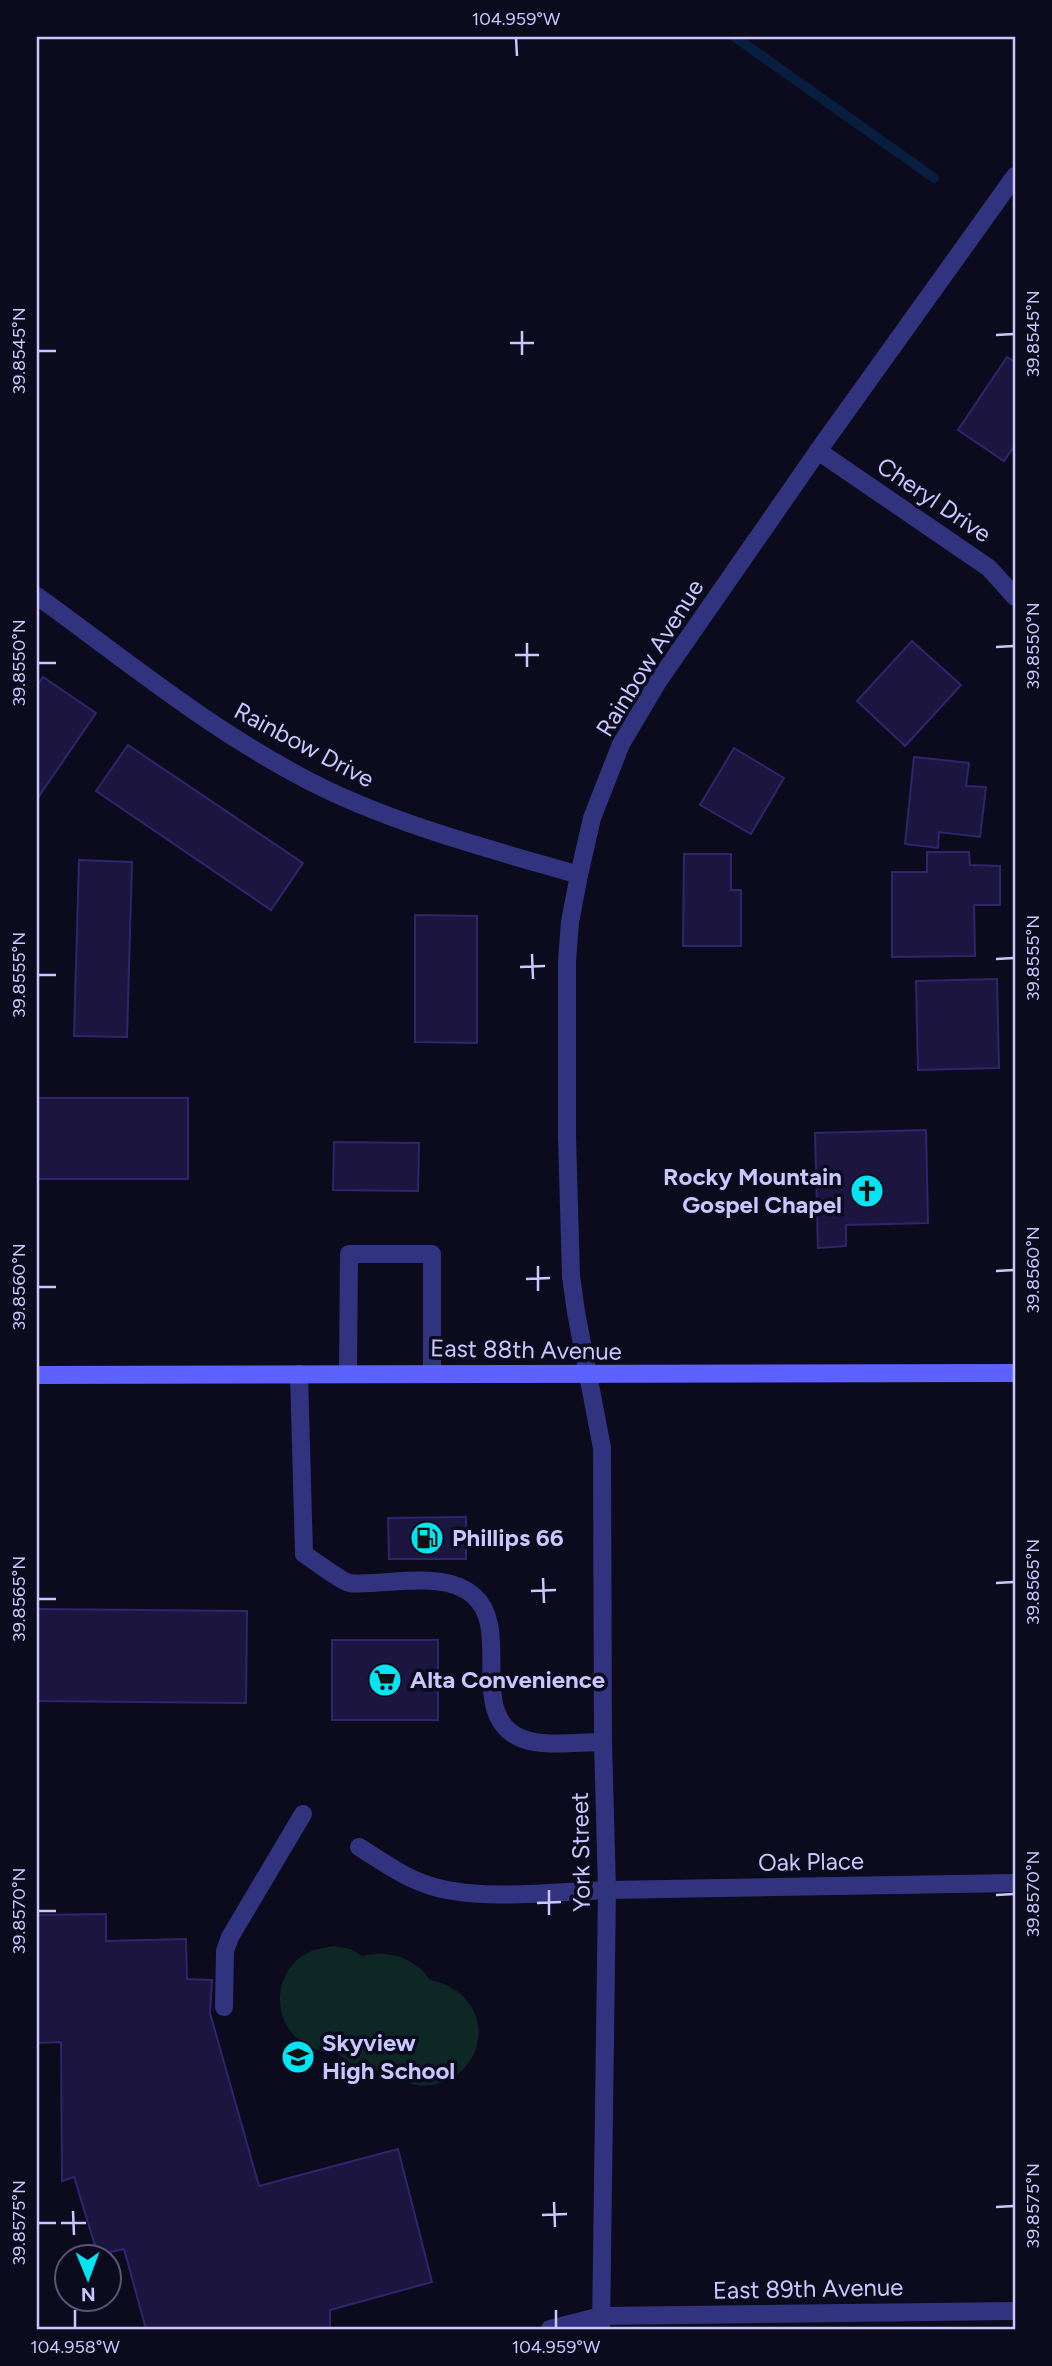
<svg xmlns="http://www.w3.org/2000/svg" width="1052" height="2366" font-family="Figtree,sans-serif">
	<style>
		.green { fill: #0d2725 }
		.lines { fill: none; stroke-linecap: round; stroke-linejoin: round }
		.stream { stroke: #071e3f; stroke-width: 10 }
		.building { fill: #1b153f; stroke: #30256d; stroke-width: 2 }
		.service { stroke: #32337f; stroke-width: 18 }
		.minor { stroke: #32337f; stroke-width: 18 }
		.secondary { stroke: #5d61ff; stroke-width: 18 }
		.ticks { fill: none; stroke: #cac6ff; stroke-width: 2.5 }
		.labels { text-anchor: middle; stroke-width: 7; stroke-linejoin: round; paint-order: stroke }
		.street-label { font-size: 24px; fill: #cac6ff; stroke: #0c0a1d }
		.poi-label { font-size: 24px; font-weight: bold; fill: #cac6ff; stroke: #0c0a1d; text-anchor: start }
		.neatline { fill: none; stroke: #cac6ff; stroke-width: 2.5 }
		.ticks-label { font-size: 18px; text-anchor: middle; fill: #cac6ff }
	</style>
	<rect width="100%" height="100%" fill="#0c0a1d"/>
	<path class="green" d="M 334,1946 L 351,1949 L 362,1956 C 389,1949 415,1958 430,1980 C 461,1986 485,2011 477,2045 C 470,2071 445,2089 417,2085 C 408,2084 401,2079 393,2074 C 384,2069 372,2073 362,2069 C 351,2066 345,2057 335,2053 C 332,2051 328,2052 325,2051 C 313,2050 301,2043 293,2034 C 272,2011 277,1971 304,1955 C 313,1949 323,1948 334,1946 Z"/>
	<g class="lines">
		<polyline class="stream" points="735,37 934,178"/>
	</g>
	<g class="building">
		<polygon points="1007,357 1015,362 1015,445 1004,461 958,430"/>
		<polygon points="912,641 961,685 905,746 857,701"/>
		<polygon points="43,677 96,713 37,799 37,686"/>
		<polygon points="128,745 303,863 271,910 96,791"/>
		<polygon points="734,748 784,778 751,834 700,805"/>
		<polygon points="914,757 969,763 966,786 986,787 980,837 939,832 938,848 905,844"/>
		<polygon points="927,852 969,852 970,865 1000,866 1000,905 974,905 975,956 892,957 892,872 927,872"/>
		<polygon points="684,854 731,854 731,890 741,890 741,946 683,946"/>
		<polygon points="79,860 132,862 127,1037 74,1036"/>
		<polygon points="415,915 477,916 477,1043 415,1042"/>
		<polygon points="997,979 999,1068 918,1070 916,981"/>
		<rect x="37" y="1098" width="151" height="81"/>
		<polygon points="926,1130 928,1223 846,1225 846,1246 818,1248 815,1133"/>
		<polygon points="334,1142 419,1143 418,1191 333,1190"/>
		<polygon points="466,1517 466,1559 389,1559 388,1518"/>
		<polygon points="37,1609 247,1611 246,1703 37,1701"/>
		<rect x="332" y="1640" width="106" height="80"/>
		<polygon points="106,1914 106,1941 186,1939 187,1979 212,1980 210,2013 259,2186 398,2149 432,2282 330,2310 330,2329 146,2329 124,2249 98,2255 74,2177 62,2181 61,2042 37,2043 37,1915"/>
	</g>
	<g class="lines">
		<g class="service">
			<path d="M 299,1374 L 304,1554 C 315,1561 339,1580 349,1583 C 355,1584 364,1583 371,1583 C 402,1582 449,1573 474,1596 C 513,1630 465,1717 523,1739 C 544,1747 580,1742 603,1742"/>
			<polyline points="348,1374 349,1254 432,1254 432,1373"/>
			<path d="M 359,1847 C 380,1860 402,1876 425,1884 C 474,1902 554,1892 607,1890"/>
			<polyline points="224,2007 225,1951 230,1937 303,1814"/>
			<polyline points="550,2329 601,2316"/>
		</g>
		<g class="minor">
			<polyline points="818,451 989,568 1015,597"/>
			<path d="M 37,596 C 130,663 219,737 323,788 C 404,827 493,850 579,875"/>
			<polyline points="607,1890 1015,1883"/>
			<polyline points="601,2316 1015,2311"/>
			<polyline points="601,2329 607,1890 603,1742 602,1448 576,1312 571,1276 567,1137 567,961 570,922 579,875 592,818 621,744 659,680 818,451 1015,176"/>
		</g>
		<polyline class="secondary" points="37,1375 1015,1373"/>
	</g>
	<path class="ticks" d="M 516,38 L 517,56M 522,331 L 522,355M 996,335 L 1014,334M 510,343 L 534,343M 38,351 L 56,351M 527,643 L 527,667M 996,647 L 1014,646M 515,655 L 539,655M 38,663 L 56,663M 532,954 L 533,979M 996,959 L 1014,958M 520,967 L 545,966M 38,975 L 56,975M 538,1266 L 538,1291M 996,1271 L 1014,1270M 526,1279 L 550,1278M 38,1287 L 56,1287M 543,1578 L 544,1603M 996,1583 L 1014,1582M 531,1591 L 556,1590M 38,1599 L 56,1599M 549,1890 L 549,1915M 996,1895 L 1014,1894M 537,1903 L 561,1902M 38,1911 L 56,1911M 554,2202 L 555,2227M 996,2207 L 1014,2206M 73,2211 L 74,2235M 542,2215 L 567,2214M 38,2223 L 56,2223M 61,2223 L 86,2223M 75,2310 L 75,2328M 556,2310 L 556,2328"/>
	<defs>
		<symbol id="church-disc" viewBox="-11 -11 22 22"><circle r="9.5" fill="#00e5f1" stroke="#0c0a1d"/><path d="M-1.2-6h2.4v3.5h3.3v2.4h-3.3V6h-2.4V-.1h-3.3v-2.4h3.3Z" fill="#111"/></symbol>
		<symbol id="fuel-disc" viewBox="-11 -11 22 22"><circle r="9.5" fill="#00e5f1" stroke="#0c0a1d"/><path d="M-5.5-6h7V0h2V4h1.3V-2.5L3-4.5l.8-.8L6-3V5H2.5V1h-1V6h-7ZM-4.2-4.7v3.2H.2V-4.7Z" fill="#111"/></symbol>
		<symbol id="supermarket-disc" viewBox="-11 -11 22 22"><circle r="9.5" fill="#00e5f1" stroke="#0c0a1d"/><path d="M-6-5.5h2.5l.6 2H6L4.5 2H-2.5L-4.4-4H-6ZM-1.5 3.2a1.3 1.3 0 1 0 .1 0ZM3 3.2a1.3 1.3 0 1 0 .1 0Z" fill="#111"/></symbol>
		<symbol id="school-disc" viewBox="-11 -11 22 22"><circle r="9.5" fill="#00e5f1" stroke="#0c0a1d"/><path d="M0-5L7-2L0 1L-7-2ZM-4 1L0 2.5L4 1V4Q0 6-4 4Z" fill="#111"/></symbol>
	</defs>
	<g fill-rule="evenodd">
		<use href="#church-disc" x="848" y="1172" width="38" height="38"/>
		<use href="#fuel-disc" x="408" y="1519" width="38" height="38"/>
		<use href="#supermarket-disc" x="366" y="1661" width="38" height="38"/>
		<use href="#school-disc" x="279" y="2038" width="38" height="38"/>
	</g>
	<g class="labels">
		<g class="street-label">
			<text transform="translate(934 500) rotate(34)" y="8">Cheryl Drive</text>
			<text transform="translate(650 658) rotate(-58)" y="8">Rainbow Avenue</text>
			<text transform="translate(304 745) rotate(28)" y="8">Rainbow Drive</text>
			<text transform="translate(526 1350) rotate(1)" y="8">East 88th Avenue</text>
			<text transform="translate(581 1852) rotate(-91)" y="8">York Street</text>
			<text transform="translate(811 1862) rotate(-1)" y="8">Oak Place</text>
			<text transform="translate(808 2289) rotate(-1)" y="8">East 89th Avenue</text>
		</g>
		<g class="poi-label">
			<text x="842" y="1185" text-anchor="end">Rocky Mountain<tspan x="842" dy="28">Gospel Chapel</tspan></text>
			<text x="452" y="1546">Phillips 66</text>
			<text x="410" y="1688">Alta Convenience</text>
			<text x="322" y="2051">Skyview<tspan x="322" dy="28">High School</tspan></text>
		</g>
	</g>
	<rect width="1052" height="2366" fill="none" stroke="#0c0a1d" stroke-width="77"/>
	<g transform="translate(88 2278) rotate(179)"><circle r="33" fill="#0c0a1d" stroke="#585577" stroke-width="2"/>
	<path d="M0-5L12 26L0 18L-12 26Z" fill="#00e5f1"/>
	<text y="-10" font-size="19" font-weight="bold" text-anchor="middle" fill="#cac6ff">N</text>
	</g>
	<rect x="38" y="38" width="976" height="2290" class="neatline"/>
	<g class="ticks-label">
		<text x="516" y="25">104.959°W</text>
		<text transform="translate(1033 334) rotate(-90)" y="6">39.8545°N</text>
		<text transform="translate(19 351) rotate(-90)" y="6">39.8545°N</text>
		<text transform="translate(1033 646) rotate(-90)" y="6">39.8550°N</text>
		<text transform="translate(19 663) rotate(-90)" y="6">39.8550°N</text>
		<text transform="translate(1033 958) rotate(-90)" y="6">39.8555°N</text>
		<text transform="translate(19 975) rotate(-90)" y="6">39.8555°N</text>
		<text transform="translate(1033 1270) rotate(-90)" y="6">39.8560°N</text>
		<text transform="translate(19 1287) rotate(-90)" y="6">39.8560°N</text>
		<text transform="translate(1033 1582) rotate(-90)" y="6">39.8565°N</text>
		<text transform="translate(19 1599) rotate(-90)" y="6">39.8565°N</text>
		<text transform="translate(1033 1894) rotate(-90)" y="6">39.8570°N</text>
		<text transform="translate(19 1911) rotate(-90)" y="6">39.8570°N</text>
		<text transform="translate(1033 2206) rotate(-90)" y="6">39.8575°N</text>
		<text transform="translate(19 2223) rotate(-90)" y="6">39.8575°N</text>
		<text x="75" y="2353">104.958°W</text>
		<text x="556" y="2353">104.959°W</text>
	</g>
</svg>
